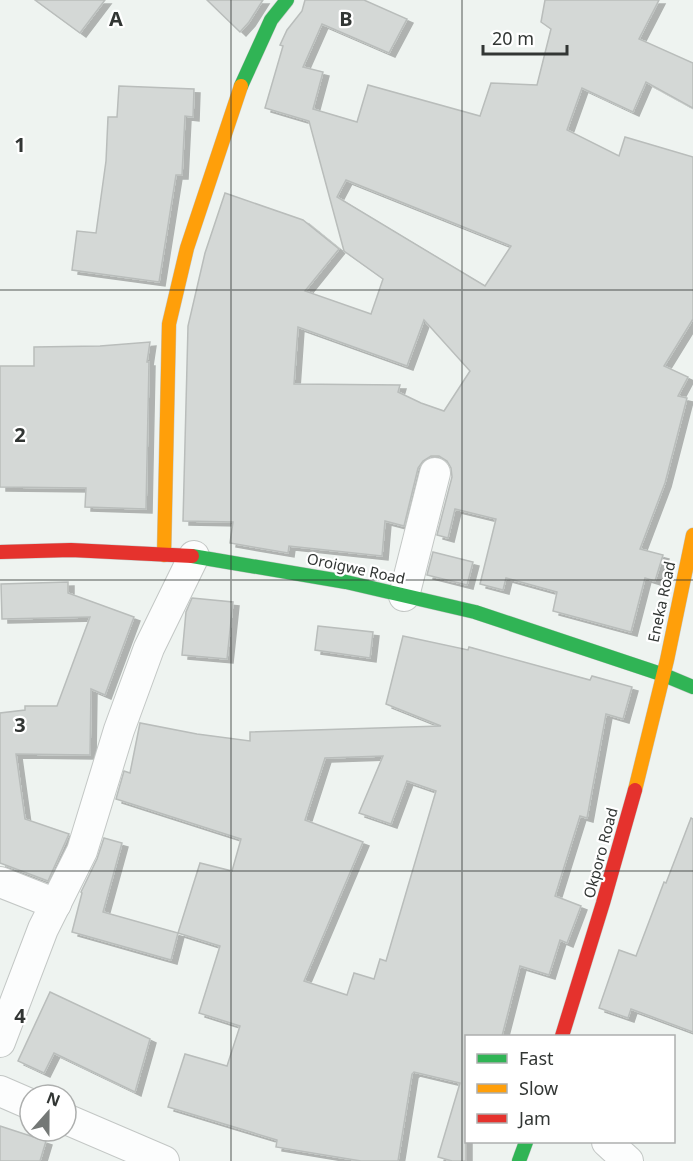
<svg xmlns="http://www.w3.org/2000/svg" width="693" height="1161" font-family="'Noto Sans',sans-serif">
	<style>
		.building { fill: #d4d8d6; stroke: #b9bdbb; stroke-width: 1.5; fill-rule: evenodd; filter: url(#shadow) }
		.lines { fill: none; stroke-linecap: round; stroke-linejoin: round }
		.street-casing { stroke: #c3c7c5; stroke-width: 32 }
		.fast-casing { stroke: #c3c7c5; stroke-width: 15 }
		.slow-casing { stroke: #c3c7c5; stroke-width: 15 }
		.jam-casing { stroke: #c3c7c5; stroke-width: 15 }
		.street { stroke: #fcfdfd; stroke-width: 30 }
		.fast { stroke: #30b455; stroke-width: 14 }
		.slow { stroke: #ff9f0a; stroke-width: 14 }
		.jam { stroke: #e5322d; stroke-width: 14 }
		.grid { fill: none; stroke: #323634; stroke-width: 1.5; stroke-opacity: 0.55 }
		.labels { text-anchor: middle; stroke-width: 4.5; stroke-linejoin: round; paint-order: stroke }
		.street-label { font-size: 15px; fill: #323634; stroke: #fff }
		.grid-label { font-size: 20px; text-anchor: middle; font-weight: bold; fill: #323634; stroke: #fff; stroke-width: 4.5; stroke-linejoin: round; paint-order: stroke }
	</style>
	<defs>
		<filter id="shadow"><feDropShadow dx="6" dy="4" stdDeviation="0" flood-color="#0004"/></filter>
	</defs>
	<rect width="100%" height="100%" fill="#eef3f0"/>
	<g class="building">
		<polygon points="35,0 105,0 80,33"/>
		<polygon points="207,0 263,0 249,22 240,32"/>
		<path d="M 305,0 L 364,0 L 407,19 L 389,53 L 322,24 L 303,67 L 323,72 L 313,109 L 357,122 L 368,85 L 480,116 L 491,83 L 537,85 L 551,29 L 541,22 L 545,0 L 659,0 L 639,39 L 693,63 L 693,108 L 646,82 L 633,112 L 582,88 L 567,130 L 619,156 L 625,137 L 693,157 L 693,319 L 664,366 L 688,377 L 678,396 L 687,398 L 665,483 L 640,549 L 663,555 L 655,581 L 645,578 L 631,632 L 553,611 L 557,592 L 506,578 L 503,590 L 480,584 L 496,519 L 455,509 L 448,538 L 437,535 L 452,477 L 451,468 L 447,461 L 439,456 L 431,456 L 423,461 L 418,468 L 404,526 L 385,521 L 382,556 L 289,546 L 288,553 L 230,543 L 233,522 L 183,521 L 188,326 L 205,253 L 225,193 L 303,220 L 339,249 L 305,291 L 371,314 L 383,279 L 344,251 L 309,121 L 265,108 L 283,46 L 280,45 L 287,30 L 302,11 ZM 346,180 L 511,246 L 485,286 L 337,197 ZM 424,320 L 470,371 L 444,411 L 421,403 L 398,392 L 400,385 L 294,384 L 298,327 L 407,366 Z"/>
		<polygon points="119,86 194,89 193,117 185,116 182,175 176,175 159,282 72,270 77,231 96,233 106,161 108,117 117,117"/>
		<polygon points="150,342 147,362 149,362 146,509 85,507 86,488 0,487 0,366 34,366 34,347 100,346"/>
		<polygon points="433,552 473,562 467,585 427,575"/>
		<polygon points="68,582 68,593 134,617 105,695 91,689 90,755 16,754 25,819 69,834 48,881 0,863 0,713 25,710 25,706 57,706 90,617 2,619 1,584"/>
		<polygon points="192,598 233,602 227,659 182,655 186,612"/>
		<polygon points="318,626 373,632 370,658 315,650"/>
		<path d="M 403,636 L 468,650 L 469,647 L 590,680 L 592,676 L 632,687 L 623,719 L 606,714 L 587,818 L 580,816 L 555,896 L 581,906 L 567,943 L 560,940 L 549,975 L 520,966 L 502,1036 L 466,1036 L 466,1161 L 452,1161 L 438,1157 L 460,1083 L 414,1072 L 412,1074 L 398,1161 L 361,1161 L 276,1147 L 277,1140 L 168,1107 L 185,1054 L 227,1066 L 240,1026 L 199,1013 L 220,946 L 178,933 L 200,863 L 232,871 L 241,839 L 116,799 L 124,771 L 130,773 L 140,723 L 197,734 L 250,741 L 250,732 L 441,726 L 386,704 ZM 383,756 L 359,813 L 391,824 L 407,781 L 436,791 L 386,961 L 380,959 L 374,979 L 354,973 L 347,995 L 304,981 L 363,842 L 305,820 L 325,758 Z"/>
		<polygon points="691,818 693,819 693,1032 631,1009 628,1018 599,1008 619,950 636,956 664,882 666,883"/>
		<polygon points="104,838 122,843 103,912 178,933 171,960 72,932 82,893 81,892 97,859"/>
		<polygon points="50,992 150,1039 135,1092 54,1053 44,1073 18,1061"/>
		<polygon points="0,1126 46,1141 40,1161 0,1161"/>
	</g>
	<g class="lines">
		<defs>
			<g id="street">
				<polyline points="404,596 435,473"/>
				<polyline points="0,882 56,904"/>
				<polyline points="0,1042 43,929 82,851 119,730 149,648 194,556"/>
				<polyline points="0,1091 30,1104"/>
				<polyline points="66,1119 164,1161"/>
				<polyline points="607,1142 628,1161"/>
			</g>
			<g id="fast">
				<polyline points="241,86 271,20 287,0"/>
				<polyline points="192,556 346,582 475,612 664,675 693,687"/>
				<polyline points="519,1161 526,1142"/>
			</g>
			<g id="slow">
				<polyline points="164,555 169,324 187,248 241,86"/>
				<polyline points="635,790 667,660 693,535"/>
			</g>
			<g id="jam">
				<polyline points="0,552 71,550 192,556"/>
				<polyline points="562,1036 603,903 635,790"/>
			</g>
		</defs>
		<use href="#street" class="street-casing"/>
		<use href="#fast" class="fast-casing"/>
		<use href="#slow" class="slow-casing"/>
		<use href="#jam" class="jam-casing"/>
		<use href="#street" class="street"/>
		<use href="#fast" class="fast"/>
		<use href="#slow" class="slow"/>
		<use href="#jam" class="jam"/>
	</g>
	<path class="grid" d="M 231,0 L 231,1161M 462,0 L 462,1161M 0,290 L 693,290M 0,580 L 693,580M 0,871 L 693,871"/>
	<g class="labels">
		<g class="street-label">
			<text transform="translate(356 569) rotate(12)" y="5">Oroigwe Road</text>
			<text transform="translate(662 602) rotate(-78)" y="5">Eneka Road</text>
			<text transform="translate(601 853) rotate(-75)" y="5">Okporo Road</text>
		</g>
	</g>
	<g class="grid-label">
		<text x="116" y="26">A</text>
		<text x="346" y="26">B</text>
		<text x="20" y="152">1</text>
		<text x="20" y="442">2</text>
		<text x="20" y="732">3</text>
		<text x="20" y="1023">4</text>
	</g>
	<rect x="465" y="1035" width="210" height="108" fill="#ffffff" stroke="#adafae" stroke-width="1.5"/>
	<rect x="477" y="1054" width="30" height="9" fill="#30b455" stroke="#adafae" stroke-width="1.5"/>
	<text x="519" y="1065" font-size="18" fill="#323634">Fast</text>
	<rect x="477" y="1084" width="30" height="9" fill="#ff9f0a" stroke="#adafae" stroke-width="1.5"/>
	<text x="519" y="1095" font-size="18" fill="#323634">Slow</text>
	<rect x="477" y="1114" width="30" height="9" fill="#e5322d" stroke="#adafae" stroke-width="1.5"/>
	<text x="519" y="1125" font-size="18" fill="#323634">Jam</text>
	<g transform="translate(48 1113) rotate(21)"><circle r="28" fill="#ffffff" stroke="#adafae" stroke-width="1.5"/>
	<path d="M0-4.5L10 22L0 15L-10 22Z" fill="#747876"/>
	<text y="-9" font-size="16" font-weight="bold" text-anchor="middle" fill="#323634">N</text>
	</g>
	<path d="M483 45v9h84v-9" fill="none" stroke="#323634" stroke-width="3"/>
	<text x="492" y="45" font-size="18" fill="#323634" stroke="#ffffff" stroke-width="4.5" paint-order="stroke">20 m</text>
</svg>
